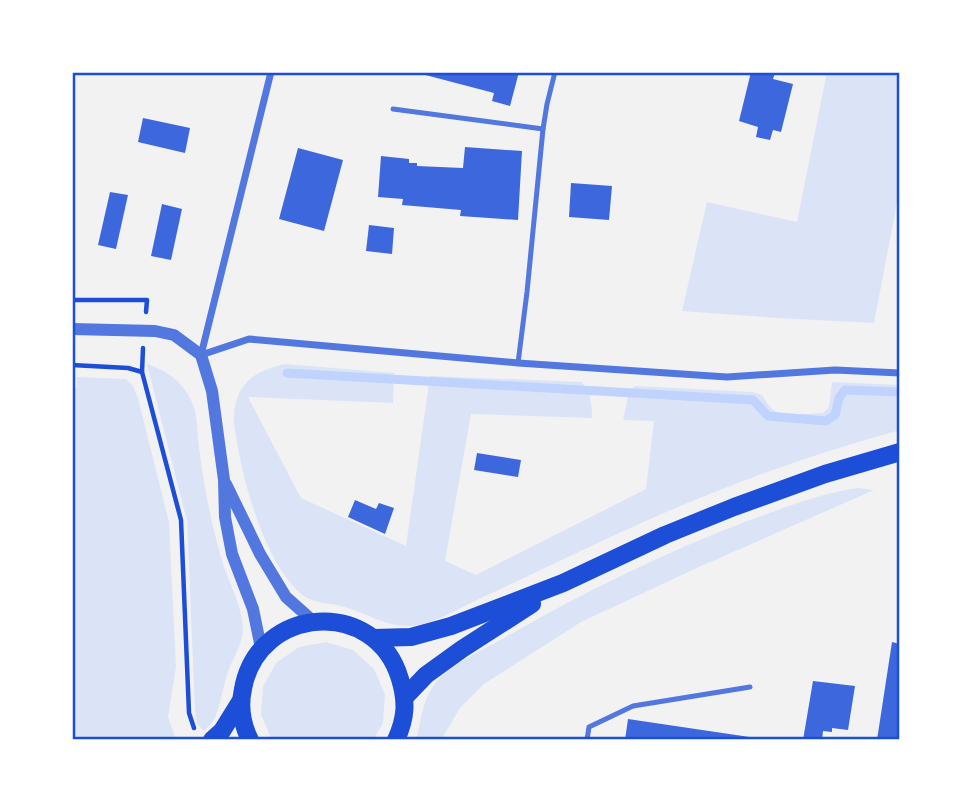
<svg xmlns="http://www.w3.org/2000/svg" width="972" height="812" font-family="Montserrat,sans-serif">
	<style>
		.green { fill: #dbe4f7 }
		.lines { fill: none; stroke-linecap: round; stroke-linejoin: round }
		.stream { stroke: #bfd3fe; stroke-width: 9 }
		.building { fill: #3d67dc }
		.path { stroke: #1d4ed8; stroke-width: 4.5 }
		.service { stroke: #5277de; stroke-width: 5 }
		.minor { stroke: #5277de; stroke-width: 7 }
		.tertiary { stroke: #5277de; stroke-width: 12 }
		.primary { stroke: #1d4ed8; stroke-width: 18 }
		.neatline { fill: none; stroke: #1d4ed8; stroke-width: 2.5 }
	</style>
	<rect width="100%" height="100%" fill="#f2f2f2"/>
	<g class="green">
		<polygon points="827,72 900,72 900,187 874,323 777,318 682,311 707,202 797,222"/>
		<path d="M 147,364 C 166,370 182,381 191,400 C 198,414 197,432 199,447 C 204,488 212,528 224,567 C 231,588 242,606 243,629 C 243,643 234,656 229,669 C 223,684 222,700 216,715 C 213,722 209,727 203,731 L 197,723 L 195,711 L 187,521 Z"/>
		<path d="M 285,364 L 394,373 L 393,403 L 248,397 L 301,498 L 406,546 L 430,376 L 582,382 C 591,393 592,405 592,418 L 471,414 L 445,561 L 476,575 L 646,489 L 654,421 L 623,420 L 629,392 L 635,386 L 752,392 L 762,395 C 766,401 770,409 777,412 C 786,415 812,414 823,413 L 829,407 L 832,382 L 900,385 L 900,430 C 801,457 710,491 617,534 C 570,556 524,578 477,600 C 458,609 429,626 409,626 C 387,627 368,614 348,608 C 331,602 312,605 299,592 C 264,560 243,482 236,436 C 235,430 233,422 234,415 C 234,407 237,397 241,390 C 250,374 268,368 285,364 Z"/>
		<polygon points="77,377 126,379 133,386 138,398 169,522 176,667 168,717 176,740 72,740 72,388 77,388"/>
		<path d="M 857,488 L 874,490 L 699,567 L 581,622 L 484,684 L 460,708 L 441,740 L 416,740 C 421,721 422,701 434,685 C 449,665 483,650 504,638 C 582,593 661,554 745,522 C 781,509 818,494 857,488 Z"/>
		<polygon points="326,642 353,650 374,669 385,695 383,723 373,740 272,740 261,715 263,687 276,663 299,647"/>
	</g>
	<g class="lines">
		<polyline class="stream" points="287,373 753,400 768,416 826,421 835,415 839,398 845,390 900,392"/>
	</g>
	<g class="building">
		<polygon points="414,72 519,72 510,106 492,101 494,93"/>
		<polygon points="751,72 775,73 773,79 793,84 781,132 773,130 770,140 756,137 758,127 739,121"/>
		<polygon points="143,118 190,128 185,153 138,142"/>
		<polygon points="465,147 522,151 518,220 460,216 461,210 402,205 403,199 378,197 381,156 409,159 409,163 417,163 417,166 463,168"/>
		<polygon points="298,148 343,160 324,231 279,219"/>
		<polygon points="571,183 612,186 609,220 569,217"/>
		<polygon points="110,192 128,195 116,249 98,245"/>
		<polygon points="162,204 182,209 171,260 151,256"/>
		<polygon points="369,225 394,228 392,254 366,251"/>
		<polygon points="477,453 521,460 518,477 474,470"/>
		<polygon points="355,500 376,509 379,503 394,508 385,534 348,517"/>
		<polygon points="892,642 900,644 900,723 897,740 877,740"/>
		<polygon points="813,681 855,686 848,730 832,728 832,732 823,731 822,740 803,740"/>
		<polygon points="628,719 763,739 763,740 625,740"/>
	</g>
	<g class="lines">
		<g class="path">
			<polyline points="72,300 147,300 146,312"/>
			<polyline points="72,365 128,368 142,372 181,520 189,713 194,728"/>
			<polyline points="142,372 143,348"/>
		</g>
		<g class="service">
			<polyline points="393,109 543,129"/>
			<polyline points="518,363 527,292 543,129 547,104 555,72"/>
			<polyline points="587,740 589,727 633,706 750,687"/>
		</g>
		<g class="minor">
			<polyline points="201,355 249,339 518,363 727,377 835,370 900,373"/>
			<polyline points="201,355 271,72"/>
		</g>
		<g class="tertiary">
			<polyline points="72,329 155,331 174,335 201,355 212,391 224,480 225,517 232,554 253,609 261,648"/>
			<polyline points="226,484 260,554 286,597 313,621"/>
		</g>
		<g class="primary">
			<polyline points="374,638 411,637 451,626 563,583 665,535 734,507 825,474 900,452"/>
			<polyline points="405,697 426,675 462,649 532,604"/>
			<polyline points="212,740 222,731 240,702"/>
			<path d="M 250,740 C 242,724 239,707 243,689 C 258,605 376,597 400,679 C 407,702 406,718 396,740"/>
		</g>
	</g>
	<rect width="972" height="812" fill="none" stroke="#ffffff" stroke-width="147"/>
	<rect x="74" y="74" width="824" height="664" class="neatline"/>
</svg>
